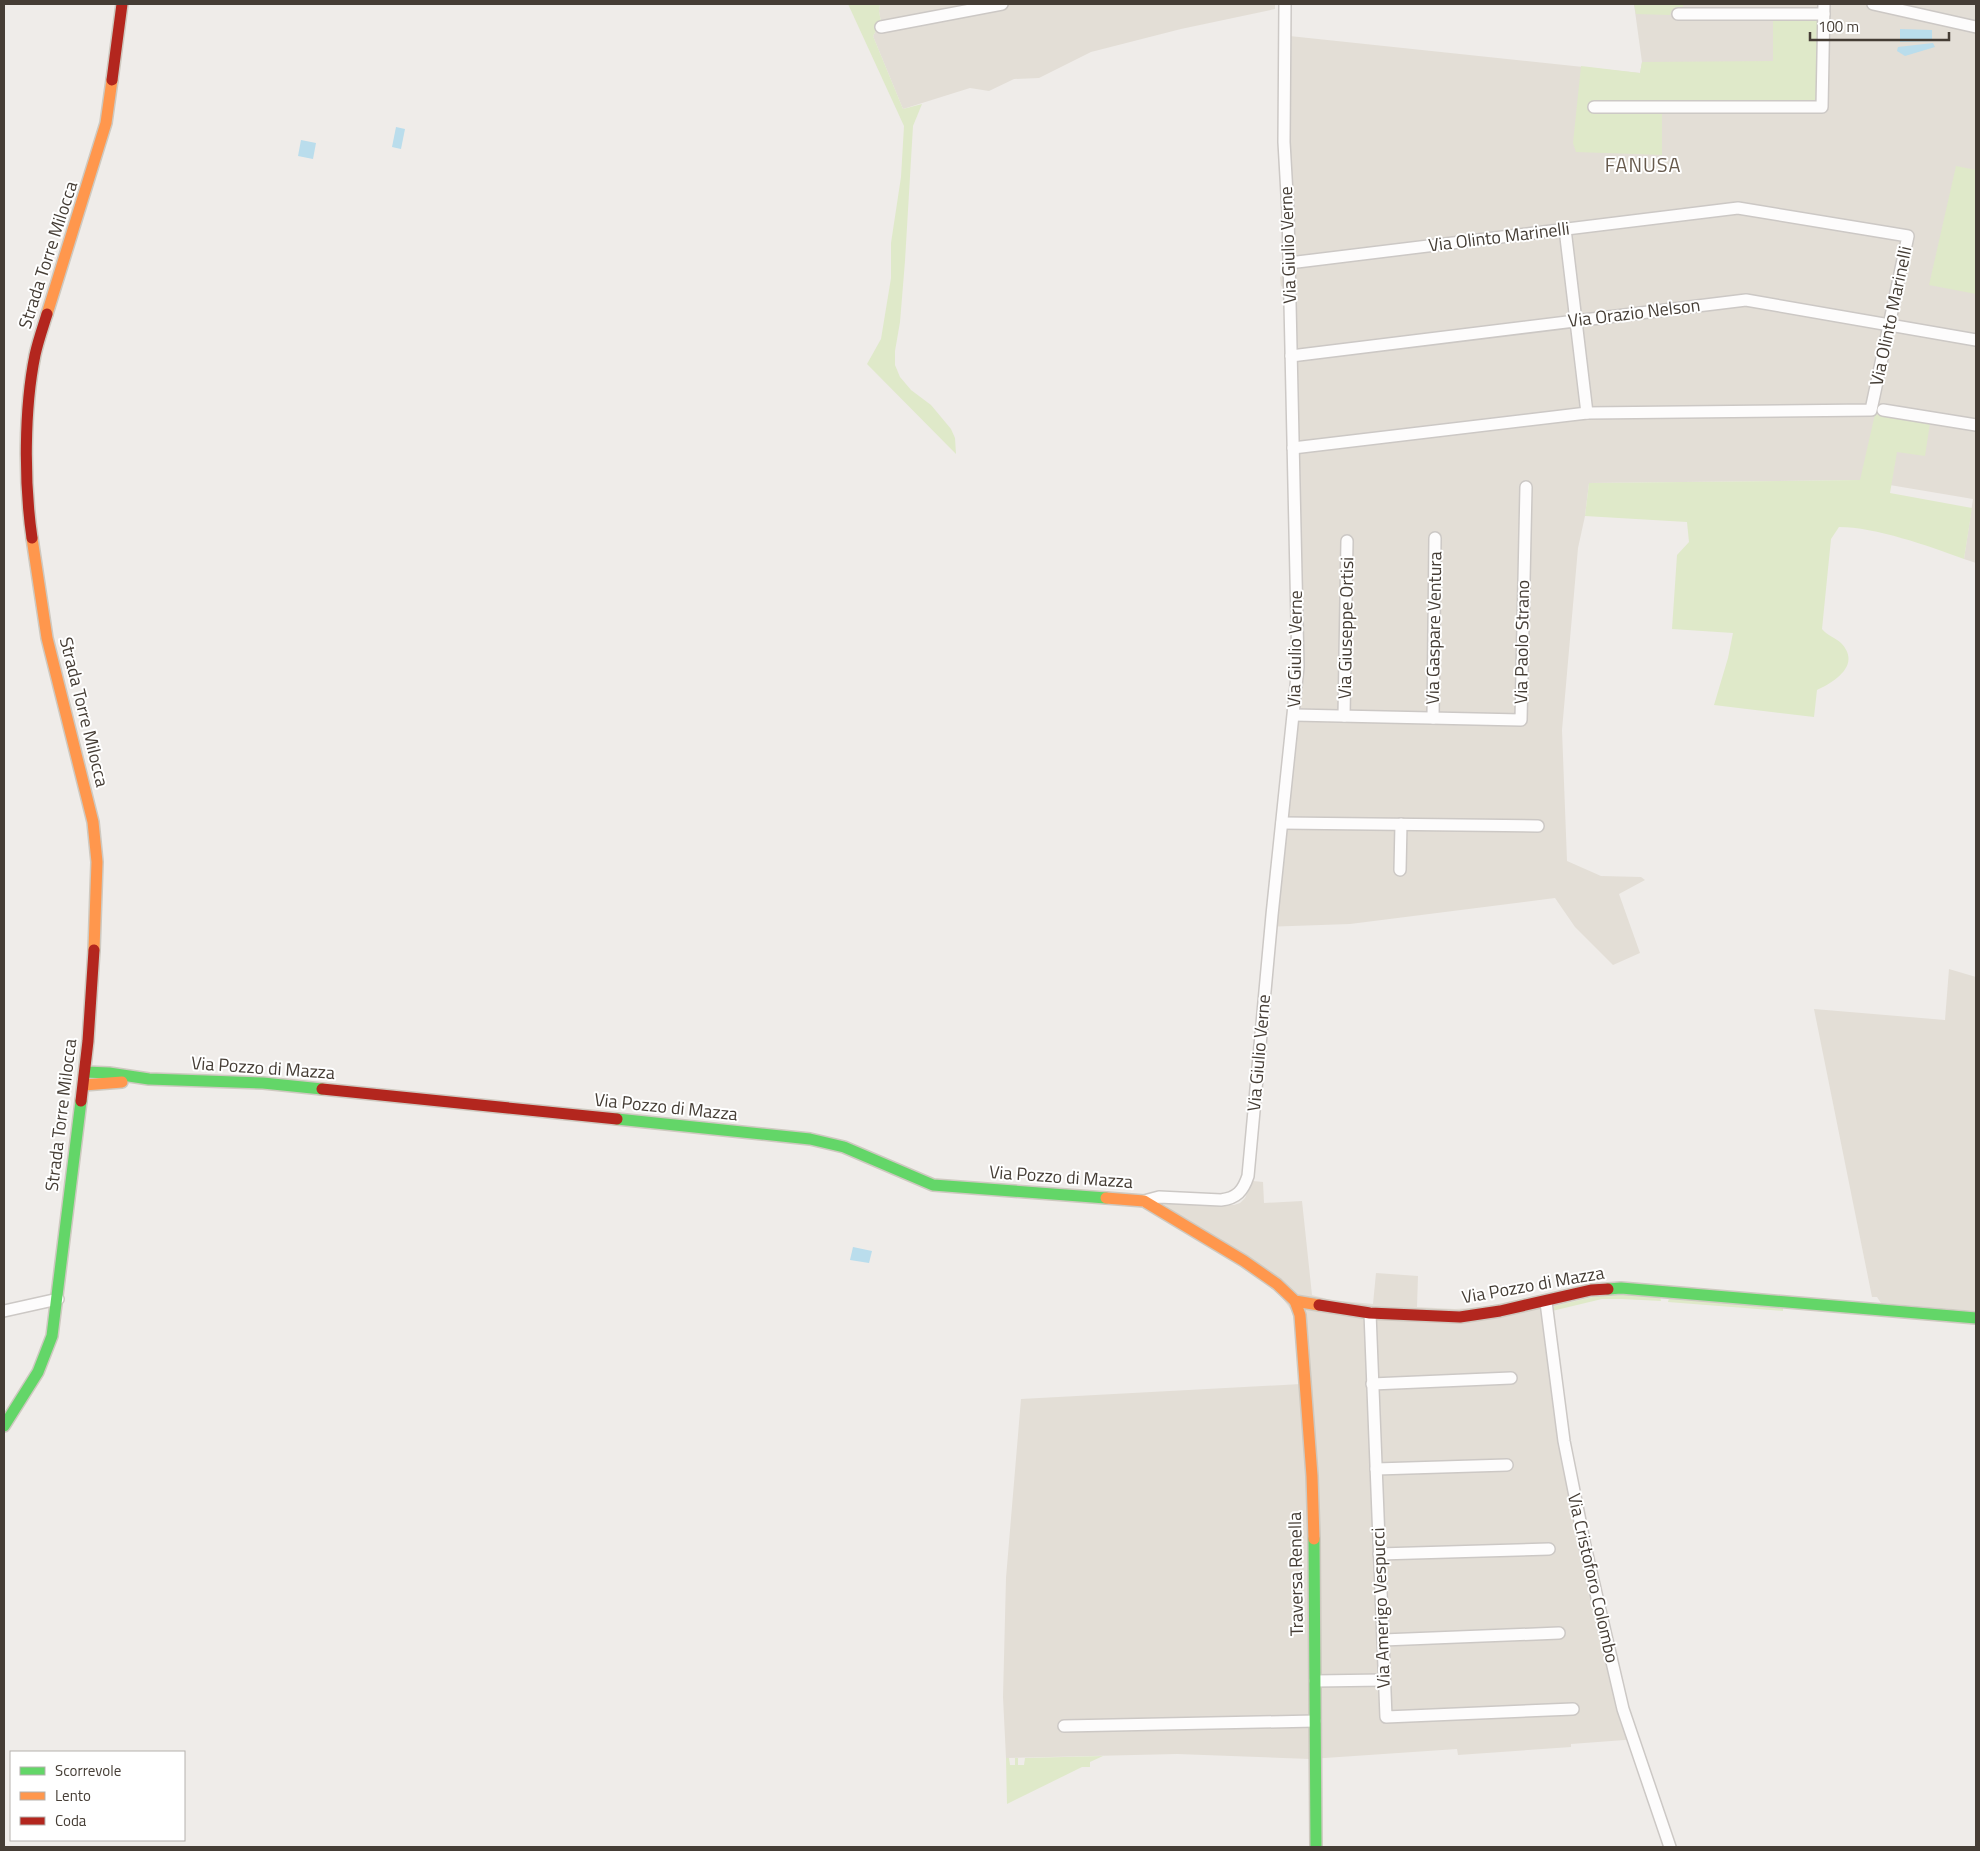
<svg xmlns="http://www.w3.org/2000/svg" width="1980" height="1851" font-family="'Titillium Web',sans-serif">
	<style>
		.residential { fill: #e3ded6 }
		.green { fill: #dfe9c9 }
		.water { fill: #baddec }
		.lines { fill: none; stroke-linecap: round; stroke-linejoin: round }
		.street-casing { stroke: #ccc8c5; stroke-width: 14 }
		.fast-casing { stroke: #cec9c0; stroke-width: 14 }
		.slow-casing { stroke: #cec9c0; stroke-width: 14 }
		.jam-casing { stroke: #cec9c0; stroke-width: 14 }
		.street { stroke: #fdfcfc; stroke-width: 11 }
		.fast { stroke: #63d668; stroke-width: 11 }
		.slow { stroke: #ff974d; stroke-width: 11 }
		.jam { stroke: #b3261e; stroke-width: 11 }
		.labels { text-anchor: middle; stroke-width: 4; stroke-linejoin: round; paint-order: stroke }
		.street-label { font-size: 18px; fill: #453d35; stroke: #fff }
		.quarter-label { font-size: 20px; letter-spacing: 1px; fill: #675a4d; stroke: #fff }
	</style>
	<rect width="100%" height="100%" fill="#efece9"/>
	<g class="residential">
		<polygon points="880,4 1275,4 1275,9 1181,29 1091,52 1039,78 1014,79 989,91 970,88 903,109 873,36 881,22 879,11"/>
		<polygon points="1634,4 1976,4 1976,563 1964,559 1973,499 1860,480 1589,483 1585,516 1578,548 1562,730 1567,861 1601,876 1641,877 1645,880 1619,894 1640,953 1613,965 1575,927 1555,898 1350,924 1266,927 1295,666 1286,288 1281,286 1280,277 1285,275 1279,146 1280,35 1640,73 1642,62"/>
		<polygon points="1949,969 1976,977 1976,1311 1881,1303 1877,1297 1872,1297 1814,1009 1945,1020"/>
		<polygon points="1253,1181 1263,1182 1264,1203 1302,1201 1312,1295 1331,1300 1373,1304 1376,1273 1418,1276 1417,1307 1455,1309 1484,1307 1549,1293 1571,1454 1618,1675 1638,1739 1571,1744 1571,1747 1458,1755 1457,1749 1310,1759 1177,1754 1006,1758 1003,1697 1006,1578 1021,1399 1301,1384 1294,1319 1291,1310 1283,1299 1273,1287 1162,1203 1234,1205 1240,1203 1245,1198"/>
	</g>
	<g class="green">
		<polygon points="848,4 880,4 879,11 881,22 873,36 903,109 922,104 913,126 905,261 900,322 895,351 895,365 900,377 911,390 931,405 951,429 955,438 956,454 867,364 881,339 891,278 891,243 901,177 904,126"/>
		<polygon points="1634,4 1683,4 1683,10 1678,7 1672,10 1670,15 1636,14"/>
		<polygon points="1821,18 1818,90 1816,99 1812,103 1662,111 1662,155 1576,152 1573,143 1581,66 1640,73 1642,62 1773,61 1773,19"/>
		<polygon points="1956,166 1976,170 1976,294 1929,285"/>
		<path d="M 1875,414 L 1930,423 L 1925,456 L 1897,452 L 1890,493 L 1972,508 L 1964,559 C 1929,546 1875,527 1839,527 L 1831,539 L 1822,629 C 1828,636 1836,638 1841,643 C 1862,665 1834,682 1817,690 L 1814,717 L 1714,705 L 1728,658 L 1733,633 L 1672,629 L 1677,555 L 1689,542 L 1687,522 L 1585,516 L 1589,483 L 1860,480 Z"/>
		<polygon points="1622,1294 1660,1297 1661,1301 1622,1299 1602,1299 1552,1311 1554,1306 1597,1296"/>
		<polygon points="1669,1298 1783,1307 1783,1311 1668,1302"/>
		<polygon points="1103,1756 1090,1762 1090,1767 1082,1767 1007,1804 1006,1758 1009,1758 1010,1765 1015,1765 1015,1758 1018,1758 1018,1765 1024,1765 1025,1758"/>
	</g>
	<g class="water">
		<polygon points="1900,29 1932,30 1932,41 1900,42"/>
		<polygon points="1933,43 1935,47 1905,56 1897,51 1898,47"/>
		<polygon points="396,127 405,129 401,149 392,147"/>
		<polygon points="301,140 316,143 313,159 298,156"/>
		<polygon points="853,1247 872,1251 869,1263 850,1260"/>
	</g>
	<g class="lines">
		<defs>
			<g id="street">
				<polyline points="1873,4 1976,27"/>
				<polyline points="1678,14 1824,14"/>
				<polyline points="881,27 1002,4"/>
				<polyline points="1594,107 1822,107 1824,4"/>
				<polyline points="1565,229 1587,413"/>
				<polyline points="1289,263 1738,208 1908,236 1871,410 1587,413 1293,448"/>
				<polyline points="1291,356 1746,300 1976,340"/>
				<polyline points="1883,410 1976,425"/>
				<polyline points="1294,715 1521,720 1526,487"/>
				<polyline points="1344,716 1347,541"/>
				<polyline points="1433,718 1435,538"/>
				<polyline points="1282,823 1538,826"/>
				<polyline points="1400,870 1401,824"/>
				<path d="M 1144,1201 L 1159,1197 L 1221,1200 C 1237,1198 1243,1191 1248,1176 L 1272,915 L 1298,667 L 1288,212 L 1284,142 L 1285,4"/>
				<polyline points="1546,1302 1564,1441 1585,1546 1623,1709 1670,1847"/>
				<polyline points="4,1311 58,1299"/>
				<polyline points="1370,1313 1386,1717 1573,1709"/>
				<polyline points="1372,1384 1511,1378"/>
				<polyline points="1376,1469 1507,1465"/>
				<polyline points="1379,1554 1549,1549"/>
				<polyline points="1383,1640 1559,1633"/>
				<polyline points="1315,1681 1384,1680"/>
				<polyline points="1064,1726 1315,1721"/>
			</g>
			<g id="fast">
				<polyline points="85,1072 109,1073 149,1079 263,1083 322,1089"/>
				<polyline points="617,1119 810,1139 844,1147 933,1185 1106,1198"/>
				<polyline points="1608,1289 1621,1288 1976,1318"/>
				<polyline points="4,1426 38,1372 52,1336 81,1101"/>
				<polyline points="1314,1539 1316,1847"/>
			</g>
			<g id="slow">
				<polyline points="47,314 106,123 112,80"/>
				<polyline points="32,538 47,638 93,822 97,862 94,950"/>
				<polyline points="84,1085 122,1082"/>
				<polyline points="1106,1198 1144,1201 1244,1261 1277,1284 1295,1301 1319,1305"/>
				<polyline points="1295,1301 1300,1315 1312,1476 1314,1539"/>
			</g>
			<g id="jam">
				<polyline points="112,80 122,4"/>
				<path d="M 32,538 C 24,483 24,409 35,355 C 38,341 43,327 47,314"/>
				<polyline points="322,1089 617,1119"/>
				<polyline points="81,1101 88,1041 94,950"/>
				<polyline points="1319,1305 1370,1313 1460,1317 1500,1311 1591,1290 1608,1289"/>
			</g>
		</defs>
		<use href="#street" class="street-casing"/>
		<use href="#fast" class="fast-casing"/>
		<use href="#slow" class="slow-casing"/>
		<use href="#jam" class="jam-casing"/>
		<use href="#street" class="street"/>
		<use href="#fast" class="fast"/>
		<use href="#slow" class="slow"/>
		<use href="#jam" class="jam"/>
	</g>
	<g class="labels">
		<g class="street-label">
			<text transform="translate(1499 237) rotate(-7)" y="6">Via Olinto Marinelli</text>
			<text transform="translate(1288 245) rotate(-92)" y="6">Via Giulio Verne</text>
			<text transform="translate(48 255) rotate(-72)" y="6">Strada Torre Milocca</text>
			<text transform="translate(1634 313) rotate(-7)" y="6">Via Orazio Nelson</text>
			<text transform="translate(1891 316) rotate(-78)" y="6">Via Olinto Marinelli</text>
			<text transform="translate(1346 628) rotate(-89)" y="6">Via Giuseppe Ortisi</text>
			<text transform="translate(1434 628) rotate(-89)" y="6">Via Gaspare Ventura</text>
			<text transform="translate(1522 642) rotate(-89)" y="6">Via Paolo Strano</text>
			<text transform="translate(1295 649) rotate(-89)" y="6">Via Giulio Verne</text>
			<text transform="translate(84 712) rotate(76)" y="6">Strada Torre Milocca</text>
			<text transform="translate(1259 1053) rotate(-85)" y="6">Via Giulio Verne</text>
			<text transform="translate(263 1068) rotate(4)" y="6">Via Pozzo di Mazza</text>
			<text transform="translate(666 1107) rotate(6)" y="6">Via Pozzo di Mazza</text>
			<text transform="translate(61 1115) rotate(-83)" y="6">Strada Torre Milocca</text>
			<text transform="translate(1061 1177) rotate(4)" y="6">Via Pozzo di Mazza</text>
			<text transform="translate(1533 1285) rotate(-10)" y="6">Via Pozzo di Mazza</text>
			<text transform="translate(1296 1574) rotate(-91)" y="6">Traversa Renella</text>
			<text transform="translate(1593 1578) rotate(77)" y="6">Via Cristoforo Colombo</text>
			<text transform="translate(1381 1608) rotate(-92)" y="6">Via Amerigo Vespucci</text>
		</g>
		<g class="quarter-label">
			<text x="1643" y="172">FANUSA</text>
		</g>
	</g>
	<rect width="1980" height="1851" fill="none" stroke="#453d35" stroke-width="10"/>
	<rect x="10" y="1751" width="175" height="90" fill="#ffffff" stroke="#b5b1ae"/>
	<rect x="20" y="1767" width="25" height="8" fill="#63d668" stroke="#b5b1ae"/>
	<text x="55" y="1776" font-size="15" fill="#453d35">Scorrevole</text>
	<rect x="20" y="1792" width="25" height="8" fill="#ff974d" stroke="#b5b1ae"/>
	<text x="55" y="1801" font-size="15" fill="#453d35">Lento</text>
	<rect x="20" y="1817" width="25" height="8" fill="#b3261e" stroke="#b5b1ae"/>
	<text x="55" y="1826" font-size="15" fill="#453d35">Coda</text>
	<path d="M1810 32v8h139v-8" fill="none" stroke="#453d35" stroke-width="2.5"/>
	<text x="1818" y="32" font-size="15" fill="#453d35" stroke="#ffffff" stroke-width="4" paint-order="stroke">100 m</text>
</svg>
